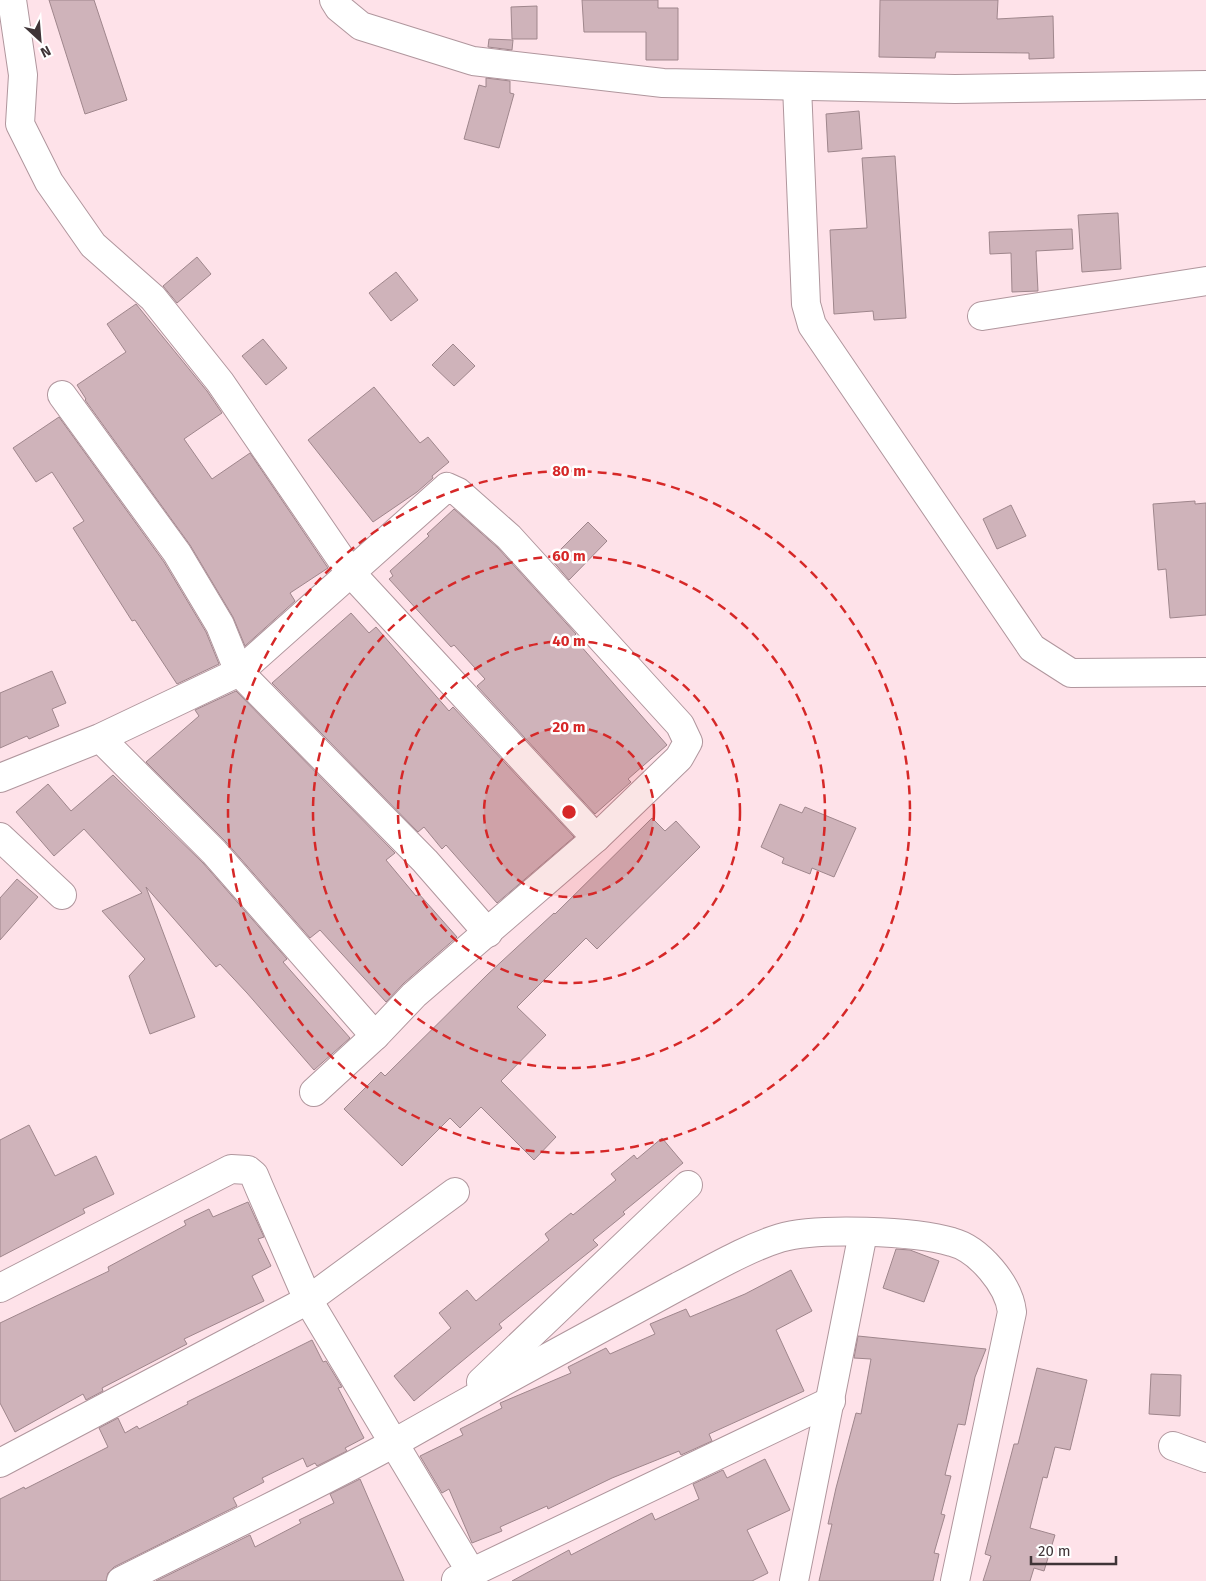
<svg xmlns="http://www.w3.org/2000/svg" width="1206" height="1581" font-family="'Fira Sans',sans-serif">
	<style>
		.building { fill: #cfb3ba; stroke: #9f868c }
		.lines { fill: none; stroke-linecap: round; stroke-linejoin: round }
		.minor-casing { stroke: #b0969d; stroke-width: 30 }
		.minor { stroke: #fff; stroke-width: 28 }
		.ring { fill: none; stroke: #d62828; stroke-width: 2.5; stroke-dasharray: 9 6 }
		.centre { fill: #d62828; stroke: #fff; stroke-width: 2.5 }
		.ring-label { font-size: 15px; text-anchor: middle; font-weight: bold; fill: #d62828; stroke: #fff; stroke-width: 5; stroke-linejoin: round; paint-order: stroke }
	</style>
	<rect width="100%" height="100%" fill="#fee2e9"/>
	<g class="building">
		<polygon points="49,0 94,0 127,100 85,114"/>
		<polygon points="582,0 658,0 658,8 678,8 678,60 646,60 646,32 584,32"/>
		<polygon points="880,0 998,0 997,19 1053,16 1054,58 1029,59 1029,53 936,52 935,58 879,57"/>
		<polygon points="537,6 537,39 512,39 511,7"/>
		<polygon points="489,39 513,40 512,50 488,47"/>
		<polygon points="486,78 510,81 510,93 514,94 499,148 464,139 479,85 486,87"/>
		<polygon points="859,111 862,149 828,152 826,114"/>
		<polygon points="895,156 906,318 874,320 873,311 834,314 830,230 867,228 862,158"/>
		<polygon points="1118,213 1121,269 1082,272 1078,215"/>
		<polygon points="1072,229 1073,249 1036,251 1038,291 1012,292 1011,253 990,254 989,232"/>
		<polygon points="197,257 211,274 177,303 163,286"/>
		<polygon points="396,272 418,300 391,321 369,293"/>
		<polygon points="136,304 207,391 222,413 184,439 212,479 250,453 328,568 290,593 295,601 245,646 233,617 190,545 85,400 86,399 77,385 126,352 107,324"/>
		<polygon points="263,339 287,368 266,385 242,356"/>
		<polygon points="453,344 475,366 454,386 432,365"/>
		<polygon points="374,387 420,443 428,437 449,462 432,476 433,478 417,492 373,522 308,440"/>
		<polygon points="59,417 164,562 206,632 219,664 177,684 135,620 132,621 73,528 84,521 52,472 36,482 13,448"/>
		<polygon points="1195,501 1195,504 1206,503 1206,615 1170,618 1166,569 1158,570 1153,504"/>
		<polygon points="1011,505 1026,536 997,549 983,519"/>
		<polygon points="454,509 498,548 576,634 573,637 667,745 628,779 631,782 595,814 477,686 485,679 454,645 451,647 389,579 393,576 390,571 429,536 427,534"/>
		<polygon points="588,522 607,541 569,580 551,559"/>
		<polygon points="351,613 369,633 376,627 449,711 453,707 574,837 497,903 446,845 442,849 424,827 418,832 272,683"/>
		<polygon points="52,671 66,703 52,709 59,726 29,739 27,736 0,748 0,693"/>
		<polygon points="236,691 395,853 386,860 416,896 419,894 457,937 404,983 386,1002 320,930 310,938 226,842 146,762 199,716 195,710"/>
		<polygon points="113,775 203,863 287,959 283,962 350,1038 314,1070 247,993 220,964 216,967 146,887 195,1017 150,1034 129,976 145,959 102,911 142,893 84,829 54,856 16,812 48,784 71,811"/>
		<polygon points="780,804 802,813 805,807 856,828 834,877 812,868 810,874 782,863 784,858 761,847"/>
		<polygon points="652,818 665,831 676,821 700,847 597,949 586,938 517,1007 546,1035 501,1081 556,1137 534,1160 481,1107 460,1128 450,1118 402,1166 344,1109 381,1072 385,1076 488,974 554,913 555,914"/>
		<polygon points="17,879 38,897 0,940 0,898"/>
		<polygon points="29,1125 55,1176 96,1156 114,1194 83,1209 85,1213 0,1257 0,1140"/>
		<polygon points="662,1138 683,1163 623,1212 625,1214 593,1240 598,1245 499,1324 502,1328 414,1401 394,1376 451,1328 439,1313 467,1290 476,1301 549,1240 545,1234 571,1213 573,1215 616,1180 611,1174 634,1155 637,1159"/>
		<polygon points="248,1202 264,1237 258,1239 271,1266 252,1276 264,1301 184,1339 187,1344 102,1388 103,1391 86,1400 83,1394 15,1432 0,1403 0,1323 109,1271 108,1267 186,1225 184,1221 209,1209 213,1217"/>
		<polygon points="896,1249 910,1250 939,1261 924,1302 883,1288"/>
		<polygon points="791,1270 812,1311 776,1330 804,1391 709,1434 712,1441 681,1455 679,1451 612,1478 548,1509 547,1506 500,1527 502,1531 472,1543 449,1489 442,1493 420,1456 463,1435 460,1429 502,1408 500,1403 571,1373 568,1367 606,1348 610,1354 655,1334 650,1324 686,1309 690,1317 745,1294"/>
		<polygon points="858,1336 986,1349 975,1377 965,1425 958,1424 945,1475 951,1476 941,1514 945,1515 934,1553 939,1554 933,1581 819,1581 832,1524 828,1524 836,1488 856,1413 861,1414 871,1359 854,1358"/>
		<polygon points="312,1340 323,1362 326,1361 342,1387 338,1388 364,1438 345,1448 347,1451 317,1466 315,1463 307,1467 303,1458 262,1478 264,1482 233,1498 237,1506 114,1567 108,1573 106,1581 0,1581 0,1499 24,1487 25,1489 108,1447 99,1428 118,1418 125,1433 137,1426 139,1429 188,1404 187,1402"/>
		<polygon points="1037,1368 1087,1380 1070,1450 1055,1447 1047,1478 1043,1477 1030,1528 1055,1535 1044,1571 1034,1568 1030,1581 983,1581 991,1556 985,1554 1014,1444 1018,1444"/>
		<polygon points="1151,1374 1181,1375 1180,1416 1149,1414"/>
		<polygon points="765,1459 790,1510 747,1530 768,1573 752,1581 512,1581 569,1550 571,1555 652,1513 655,1520 699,1499 693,1484 723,1470 727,1478"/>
		<polygon points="360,1479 404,1581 156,1581 250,1535 255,1547 301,1523 299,1520 334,1503 330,1494"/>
	</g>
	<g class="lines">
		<defs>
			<g id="minor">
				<polyline points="12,0 23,75 20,124 49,182 93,245 153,298 220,382 350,572 596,838"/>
				<polyline points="334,0 339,8 361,26 473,61 663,83 955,89 1206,85"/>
				<polyline points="797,86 806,304 812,325 1032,648 1071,673 1206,672"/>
				<polyline points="982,316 1206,281"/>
				<polyline points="62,395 177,553 220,625 239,672 425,861 488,933"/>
				<polyline points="0,778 100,738 239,672 447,487 458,492 509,537 680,725 688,742 679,758 596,838 414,995 375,1036 214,852 100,738"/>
				<polyline points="0,837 62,895"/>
				<polyline points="314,1092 375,1036"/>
				<polyline points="0,1288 231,1169 248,1170 254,1175 259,1187 308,1300 471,1572"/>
				<polyline points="481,1382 688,1185"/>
				<polyline points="1173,1446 1206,1458"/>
				<polyline points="0,1463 308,1300 455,1192"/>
				<polyline points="456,1580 831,1401"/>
				<path d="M 121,1581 C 212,1535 305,1492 394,1443 C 447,1413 500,1383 554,1354 C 596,1331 637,1309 679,1286 C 712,1269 745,1249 780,1238 C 817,1227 915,1231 952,1242 C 979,1249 1009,1285 1012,1312 L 955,1581"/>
				<polyline points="794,1581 863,1233"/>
			</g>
		</defs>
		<use href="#minor" class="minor-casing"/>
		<use href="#minor" class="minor"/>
	</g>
	<circle cx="569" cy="812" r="85" fill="#d62828" fill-opacity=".12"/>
	<g class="ring">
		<circle cx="569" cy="812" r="85"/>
		<circle cx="569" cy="812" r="171"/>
		<circle cx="569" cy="812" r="256"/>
		<circle cx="569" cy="812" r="341"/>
	</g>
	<circle cx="569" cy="812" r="8" class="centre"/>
	<g class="ring-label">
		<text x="569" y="476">80 m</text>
		<text x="569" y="561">60 m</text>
		<text x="569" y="646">40 m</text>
		<text x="569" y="732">20 m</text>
	</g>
	<g transform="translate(40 40) rotate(154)" stroke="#ffffff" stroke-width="4" paint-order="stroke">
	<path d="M0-4L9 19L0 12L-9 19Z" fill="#3f3437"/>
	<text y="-8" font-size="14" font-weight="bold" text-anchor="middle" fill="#3f3437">N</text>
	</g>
	<path d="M1031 1556v8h85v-8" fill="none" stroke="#3f3437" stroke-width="2.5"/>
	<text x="1038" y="1556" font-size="15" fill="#3f3437" stroke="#ffffff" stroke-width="4" paint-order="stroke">20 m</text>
</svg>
